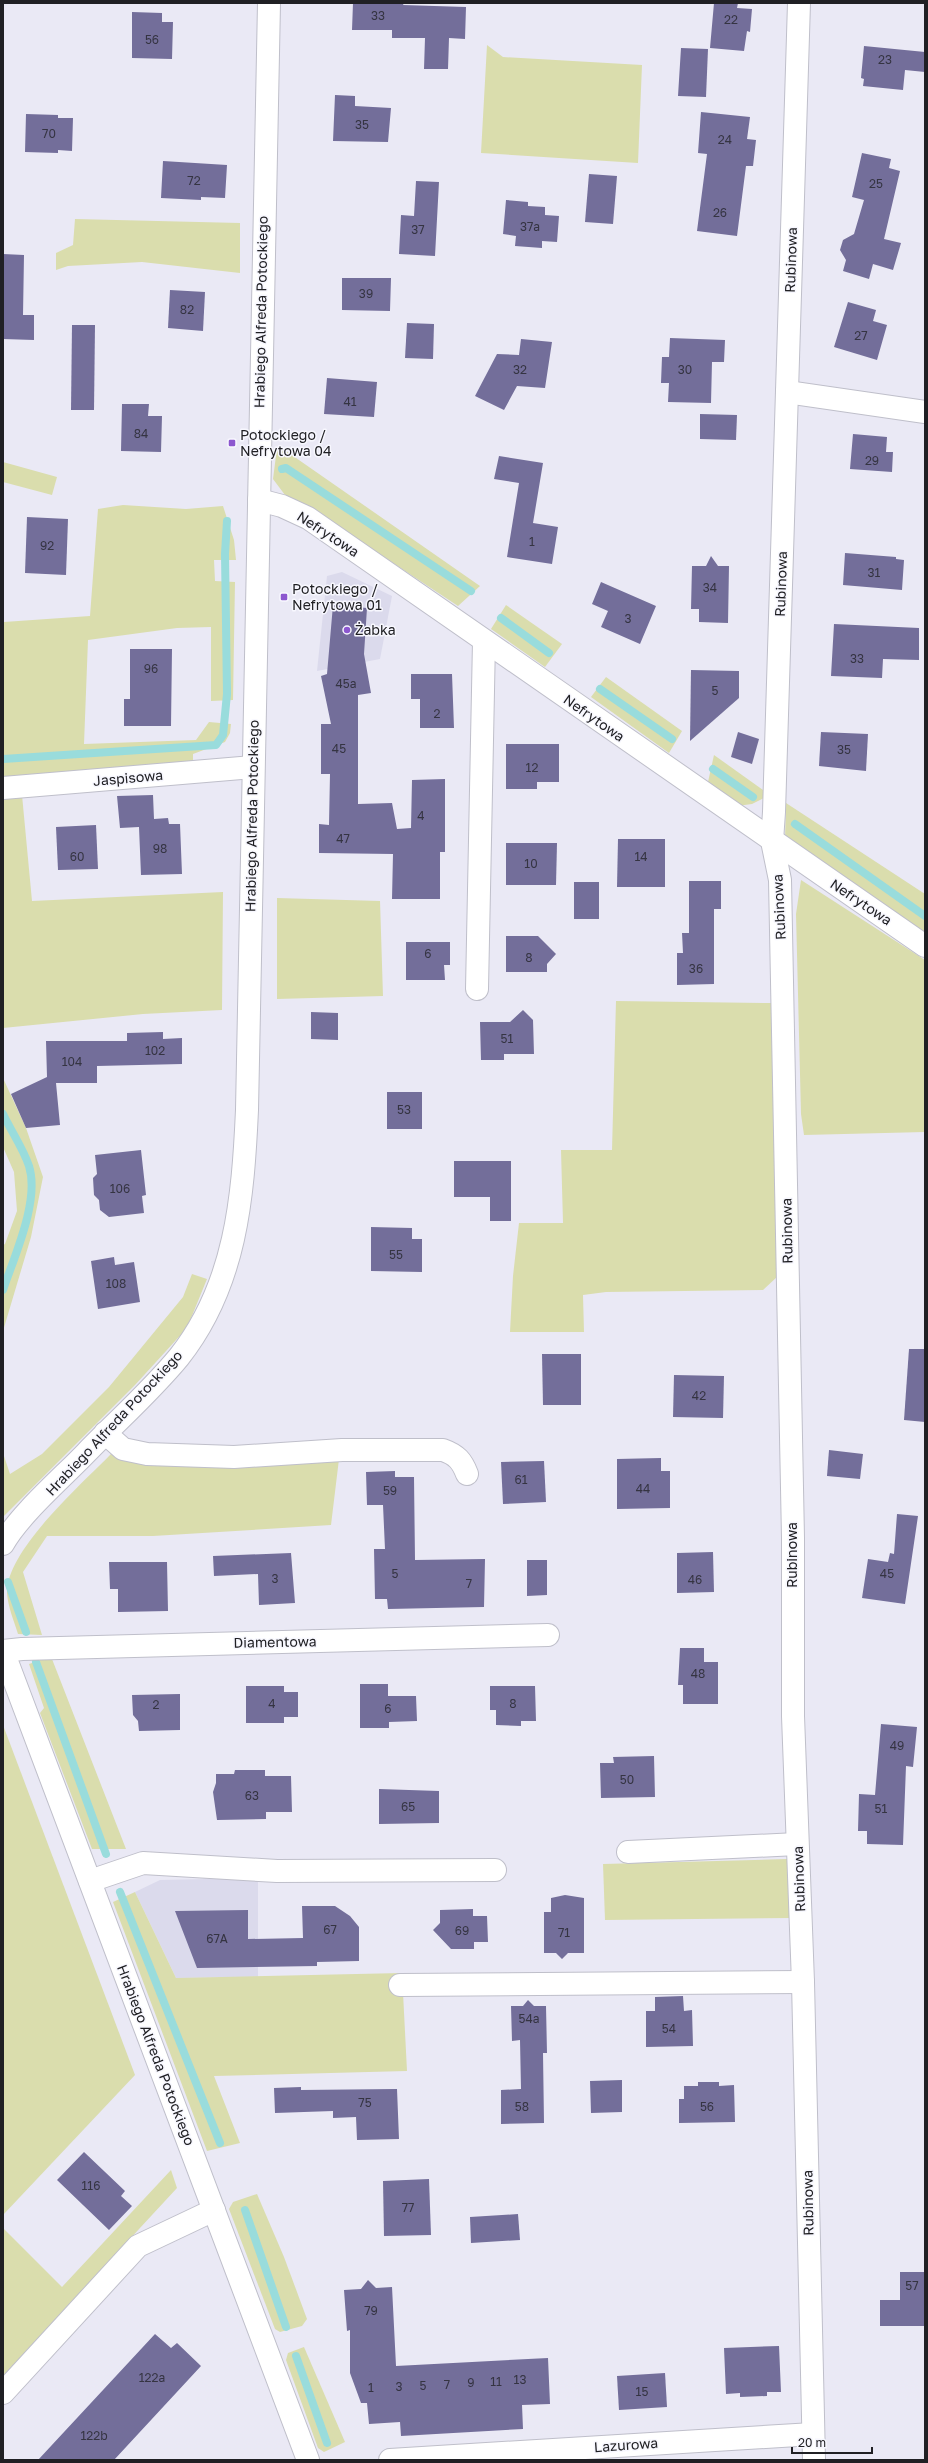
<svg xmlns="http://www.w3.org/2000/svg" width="928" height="2463" font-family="'Golos Text',sans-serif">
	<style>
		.built { fill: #dbdaec }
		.green { fill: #daddad }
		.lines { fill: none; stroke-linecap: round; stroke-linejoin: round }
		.stream { stroke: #99dcdc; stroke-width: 8 }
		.building { fill: #736e9a }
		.minor-casing { stroke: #bfbfca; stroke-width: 24 }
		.minor { stroke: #fff; stroke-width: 22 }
		.poi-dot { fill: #8c57cf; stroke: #f7f7fe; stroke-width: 1.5 }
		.labels { text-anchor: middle; stroke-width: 3; stroke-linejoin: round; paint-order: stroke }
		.number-label { font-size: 12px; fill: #353442 }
		.street-label { font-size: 14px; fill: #202024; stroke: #f7f7fe }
		.poi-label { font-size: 14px; fill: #202024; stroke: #f7f7fe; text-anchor: start }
	</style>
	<rect width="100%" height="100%" fill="#eae9f5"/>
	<g class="built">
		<polygon points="342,572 392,596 380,659 317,671 327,576"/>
		<polygon points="258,1878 258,1977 176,1978 135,1892 160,1880"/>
	</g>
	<g class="green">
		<polygon points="487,45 503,57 642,65 638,163 481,153"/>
		<polygon points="75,219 240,223 240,273 142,262 68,266 56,270 56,253 73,245"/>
		<polygon points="277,448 286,451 480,586 458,606 313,510 288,499 273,479"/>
		<polygon points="3,462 57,477 52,495 3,482"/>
		<polygon points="123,505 186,509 223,506 234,540 236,560 214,560 215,581 235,582 233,700 211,701 211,627 177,628 88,640 84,744 196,740 209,722 231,724 230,733 225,742 193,754 193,761 160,768 3,780 4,622 90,616 98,509"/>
		<polygon points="506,605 562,644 545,667 491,629"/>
		<polygon points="606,677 682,731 669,753 591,697"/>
		<polygon points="714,755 763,790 766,797 752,804 737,806 708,782"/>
		<polygon points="22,795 32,901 223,892 222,1010 143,1014 3,1028 3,797"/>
		<polygon points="786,803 925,894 925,933 785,840"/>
		<polygon points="801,880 925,960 925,1132 804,1135 801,1114 796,914"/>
		<polygon points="277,898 380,901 383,996 277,999"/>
		<polygon points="616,1001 771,1003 777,1277 763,1290 606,1292 583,1295 584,1332 510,1332 513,1276 519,1223 563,1223 561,1150 612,1150"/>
		<polygon points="3,1078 26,1128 43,1177 31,1237 3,1331 3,1245 5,1244 17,1211 14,1172 3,1147"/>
		<polygon points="192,1274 207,1279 187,1328 135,1385 3,1517 3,1453 10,1474 42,1454 109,1387 183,1297"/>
		<path d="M 113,1452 L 339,1459 L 331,1525 L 153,1536 L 47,1536 L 23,1572 L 42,1635 L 18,1634 C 14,1621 8,1607 7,1593 C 6,1550 83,1483 113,1452 Z"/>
		<polygon points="49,1657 52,1659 126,1849 92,1849 40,1713 44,1708 29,1664"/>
		<polygon points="3,1725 135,2075 3,2215"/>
		<polygon points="787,1859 790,1918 605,1920 603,1864"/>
		<polygon points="135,1892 176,1978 402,1973 407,2071 214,2076 240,2143 207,2151 113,1902"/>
		<polygon points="171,2170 177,2188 3,2376 3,2228 62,2287"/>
		<polygon points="257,2194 284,2257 307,2319 302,2326 280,2332 275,2329 229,2209 233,2202"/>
		<polygon points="304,2347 345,2442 324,2452 318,2448 286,2360 288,2353"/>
	</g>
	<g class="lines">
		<g class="stream">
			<polyline points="282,469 286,468 471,591"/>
			<polyline points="501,618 549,653"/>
			<polyline points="600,689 672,739"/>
			<polyline points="3,759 216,745 223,735 227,694 225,554 227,521"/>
			<polyline points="713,769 753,797"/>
			<polyline points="795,824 925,916"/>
			<path d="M 3,1114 C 11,1131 23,1148 29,1166 C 40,1201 14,1257 3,1290"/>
			<polyline points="8,1582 26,1632"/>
			<polyline points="36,1662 106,1854"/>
			<polyline points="120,1892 220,2143"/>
			<polyline points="245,2210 286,2327"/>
			<polyline points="296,2356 327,2443"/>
		</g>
	</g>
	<g class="building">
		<polygon points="353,3 404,3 403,5 466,7 465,39 449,38 448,69 424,69 425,38 392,38 392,30 352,30"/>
		<polygon points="714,3 738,3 737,8 752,9 750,32 747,31 744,51 710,48"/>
		<polygon points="132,12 162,13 162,22 173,22 172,59 132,58"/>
		<polygon points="864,46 925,52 925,72 905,70 903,90 863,86 864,79 861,78"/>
		<polygon points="681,48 708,49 706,97 678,96"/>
		<polygon points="335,95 355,96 355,106 391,108 388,142 333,141"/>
		<polygon points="701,112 750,117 747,139 756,140 753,166 746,166 737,236 697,231 707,154 698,153"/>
		<polygon points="26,114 58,115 58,118 73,118 72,151 58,150 58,153 25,152"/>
		<polygon points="862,153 891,159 889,168 900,171 884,239 901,243 893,270 873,264 869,279 843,271 846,260 840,250 843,240 854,234 864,200 852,197"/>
		<polygon points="163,161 227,165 225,198 201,197 201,200 161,198"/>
		<polygon points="589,174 617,176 613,224 585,222"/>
		<polygon points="416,181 439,182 435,256 399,254 401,215 414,216"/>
		<polygon points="506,200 528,202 528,206 545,207 545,215 559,216 557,242 542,241 542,248 515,246 516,236 503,234"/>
		<polygon points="3,254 24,255 23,315 34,315 34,340 3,339"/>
		<polygon points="342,278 391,278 390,311 342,310"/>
		<polygon points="170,290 205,292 203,331 168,328"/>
		<polygon points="848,302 876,310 873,321 887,325 877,360 834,347"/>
		<polygon points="407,323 434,324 433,359 405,358"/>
		<polygon points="72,325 95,325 94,410 71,410"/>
		<polygon points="670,338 725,340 724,362 712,362 711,403 668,402 669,383 661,383 662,357 669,357"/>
		<polygon points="521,339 552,342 545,388 517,386 504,410 475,396 497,354 519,355"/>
		<polygon points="327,378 377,382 374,417 324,414"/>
		<polygon points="122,404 149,404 148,416 162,416 161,452 121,451"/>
		<polygon points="700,414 737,415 736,440 700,439"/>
		<polygon points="853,434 887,437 886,452 893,452 892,472 850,469"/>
		<polygon points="499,456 543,463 533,523 558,527 552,564 507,557 519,483 494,479"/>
		<polygon points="27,517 68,519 66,575 25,573"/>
		<polygon points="845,553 896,557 896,559 904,560 902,590 843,585"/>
		<polygon points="711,556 718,566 729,566 728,623 699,622 699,609 691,609 692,566 706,566"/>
		<polygon points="601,582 656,606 640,644 601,627 608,611 592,604"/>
		<polygon points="333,605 367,608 364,654 371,693 358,695 358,804 392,803 397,829 411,828 412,780 445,779 445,852 440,852 440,899 392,899 393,854 319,853 319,824 329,825 330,774 321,774 321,724 331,724 321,676 327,674"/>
		<polygon points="834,624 919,628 919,660 883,659 882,678 831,676"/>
		<polygon points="130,649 172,649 171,726 124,726 124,699 130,699"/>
		<polygon points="691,670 739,671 739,698 690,741"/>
		<polygon points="411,674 452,674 454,728 420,728 420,699 411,699"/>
		<polygon points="738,732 759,739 752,764 731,757"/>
		<polygon points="821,732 868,734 866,771 819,766"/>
		<polygon points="506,744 559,744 559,782 537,782 537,789 506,789"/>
		<polygon points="153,795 154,819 168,818 169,824 180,824 182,874 141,875 139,827 120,828 117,796"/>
		<polygon points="96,825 98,869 58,870 56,827"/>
		<polygon points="618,839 665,839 665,887 617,887"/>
		<polygon points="506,843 557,843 556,885 506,885"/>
		<polygon points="689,881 721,881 721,909 714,909 714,984 677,985 677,953 683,953 682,933 689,933"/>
		<rect x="574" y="882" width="25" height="37"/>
		<polygon points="506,936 538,936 556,954 547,964 547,972 506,972"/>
		<polygon points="406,942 450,942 450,965 444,965 445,980 406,980"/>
		<polygon points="523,1010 533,1020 534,1054 504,1054 504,1060 481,1060 480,1022 510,1022"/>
		<polygon points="311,1012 338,1013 338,1040 311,1039"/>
		<polygon points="163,1032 163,1039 182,1038 182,1064 97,1066 97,1083 56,1083 60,1125 26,1128 11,1094 47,1077 46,1041 127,1041 127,1033"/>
		<rect x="387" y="1092" width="35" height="37"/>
		<polygon points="141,1150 146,1195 142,1196 144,1213 109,1217 100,1210 99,1200 94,1195 93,1178 97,1174 95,1155"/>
		<polygon points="454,1161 511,1161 511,1221 490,1221 490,1197 454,1197"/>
		<polygon points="371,1227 412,1228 412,1239 422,1239 422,1272 371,1271"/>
		<polygon points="114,1257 115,1265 134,1262 140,1302 98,1309 91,1261"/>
		<polygon points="909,1349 925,1349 925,1422 904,1420"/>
		<polygon points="542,1354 581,1354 581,1405 543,1405"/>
		<polygon points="674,1375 724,1376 723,1418 673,1417"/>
		<polygon points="829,1450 863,1454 860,1479 827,1476"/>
		<polygon points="661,1458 661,1471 670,1471 670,1508 617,1509 617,1459"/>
		<polygon points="544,1461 546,1502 503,1504 501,1462"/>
		<polygon points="395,1471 395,1477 414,1477 415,1560 485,1559 484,1607 388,1609 387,1599 375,1599 374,1549 385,1549 383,1505 367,1505 366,1472"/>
		<polygon points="897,1514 918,1516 905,1604 862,1598 868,1559 888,1562 890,1553 894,1554"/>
		<polygon points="713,1552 714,1592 677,1593 677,1553"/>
		<polygon points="291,1553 295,1603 259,1605 258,1574 214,1576 213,1556"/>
		<polygon points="527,1560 547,1560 547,1595 527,1596"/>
		<polygon points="109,1562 167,1562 168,1611 118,1612 118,1589 110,1589"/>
		<polygon points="680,1648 704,1648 704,1662 718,1662 718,1704 683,1704 683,1685 678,1685"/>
		<polygon points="360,1684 388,1684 388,1696 416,1696 417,1721 389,1722 389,1728 360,1728"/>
		<polygon points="246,1686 284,1686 284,1692 298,1692 298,1717 284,1717 284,1723 246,1723"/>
		<polygon points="490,1686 535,1686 536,1721 521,1721 521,1726 496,1725 496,1710 490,1710"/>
		<polygon points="180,1694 180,1730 139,1731 138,1721 133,1715 132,1695"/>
		<polygon points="881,1724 917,1727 913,1767 906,1766 903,1845 867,1844 867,1831 858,1831 859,1794 875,1795"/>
		<polygon points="654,1756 655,1797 601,1798 600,1763 614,1763 613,1757"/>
		<polygon points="235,1770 265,1770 265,1776 291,1776 292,1812 266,1812 266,1819 217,1820 213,1792 216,1783 216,1774 234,1774"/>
		<polygon points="379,1789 439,1791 439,1823 379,1824"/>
		<polygon points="565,1895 584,1898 584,1953 568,1953 562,1959 556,1953 544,1953 544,1912 551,1912 551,1898"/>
		<polygon points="302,1906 335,1906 350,1916 359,1927 359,1961 317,1962 317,1966 197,1968 175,1911 248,1910 248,1939 303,1938"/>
		<polygon points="473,1909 473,1916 487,1916 488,1942 474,1942 474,1949 451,1949 433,1930 440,1923 440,1910"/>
		<polygon points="683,1996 684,2011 692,2010 693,2046 646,2047 646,2011 655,2011 655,1997"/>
		<polygon points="528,2000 534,2006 546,2006 547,2053 543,2053 544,2123 501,2124 501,2090 521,2089 520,2040 512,2041 511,2006 523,2006"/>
		<polygon points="622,2080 622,2112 591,2113 590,2081"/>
		<polygon points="698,2082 719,2082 719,2086 734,2085 735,2122 679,2123 679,2099 684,2099 684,2086 698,2086"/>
		<polygon points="301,2087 301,2090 397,2089 399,2139 357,2140 356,2117 333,2118 333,2111 275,2113 274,2088"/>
		<polygon points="84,2152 125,2191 121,2196 132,2206 109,2230 57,2180"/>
		<polygon points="429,2179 431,2235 384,2236 383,2181"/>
		<polygon points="518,2214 520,2240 471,2243 470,2217"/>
		<polygon points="900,2272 925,2272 925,2326 880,2326 880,2300 900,2300"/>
		<polygon points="368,2280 376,2288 392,2287 396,2366 548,2358 550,2404 522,2405 523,2429 401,2436 400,2422 369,2424 367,2403 361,2403 350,2373 350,2330 347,2331 344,2290 361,2289"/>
		<polygon points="155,2334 171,2348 177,2343 201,2366 114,2460 38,2460"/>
		<polygon points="779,2346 781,2392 767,2392 767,2396 740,2397 740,2393 726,2394 724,2348"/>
		<polygon points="665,2373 667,2407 619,2410 617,2376"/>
	</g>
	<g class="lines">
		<defs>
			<g id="minor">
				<polyline points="799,3 774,812 772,841 780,880 793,1538 793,1716 803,1982 814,2460"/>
				<polyline points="787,392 925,412"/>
				<polyline points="259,500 282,506 308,518 925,946"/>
				<polyline points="3,788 253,767"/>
				<polyline points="477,989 484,641"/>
				<path d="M 105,1433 L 123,1449 L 147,1454 L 234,1457 L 342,1450 L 443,1450 C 457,1455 462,1461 467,1474"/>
				<path d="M 3,1544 C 19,1515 62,1478 86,1453 C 117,1421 151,1391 179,1357 C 236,1285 243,1198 247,1110 L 269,3"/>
				<polyline points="3,1651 308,2460"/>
				<polyline points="3,1651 22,1649 548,1635"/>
				<polyline points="628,1852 797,1844"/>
				<polyline points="90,1881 143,1863 277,1871 495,1870"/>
				<polyline points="400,1985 803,1982"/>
				<polyline points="3,2393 138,2246 214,2210"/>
				<polyline points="390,2460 813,2434"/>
			</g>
		</defs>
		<use href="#minor" class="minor-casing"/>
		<use href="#minor" class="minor"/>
	</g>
	<g class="poi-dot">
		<rect x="228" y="439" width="8" height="8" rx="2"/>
		<rect x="280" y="593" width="8" height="8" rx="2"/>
		<circle cx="347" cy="630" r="4"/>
	</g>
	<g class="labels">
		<g class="number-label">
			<text x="378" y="20">33</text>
			<text x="731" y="24">22</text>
			<text x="152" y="44">56</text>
			<text x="885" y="64">23</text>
			<text x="362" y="129">35</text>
			<text x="49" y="138">70</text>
			<text x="725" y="144">24</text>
			<text x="194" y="185">72</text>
			<text x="876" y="188">25</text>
			<text x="720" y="217">26</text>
			<text x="530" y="231">37a</text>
			<text x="418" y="234">37</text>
			<text x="366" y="298">39</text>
			<text x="187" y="314">82</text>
			<text x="861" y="340">27</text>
			<text x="520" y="374">32</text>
			<text x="685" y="374">30</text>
			<text x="350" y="406">41</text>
			<text x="141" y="438">84</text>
			<text x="872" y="465">29</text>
			<text x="532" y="546">1</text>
			<text x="47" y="550">92</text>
			<text x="874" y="577">31</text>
			<text x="710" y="592">34</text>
			<text x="628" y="623">3</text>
			<text x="857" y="663">33</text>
			<text x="151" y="673">96</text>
			<text x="346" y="688">45a</text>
			<text x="715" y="695">5</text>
			<text x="437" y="718">2</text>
			<text x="339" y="753">45</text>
			<text x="844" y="754">35</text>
			<text x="532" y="772">12</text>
			<text x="421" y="820">4</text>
			<text x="343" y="843">47</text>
			<text x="160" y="853">98</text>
			<text x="77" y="861">60</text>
			<text x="641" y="861">14</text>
			<text x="531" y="868">10</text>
			<text x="428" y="958">6</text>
			<text x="529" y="962">8</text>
			<text x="696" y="973">36</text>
			<text x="507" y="1043">51</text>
			<text x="155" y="1055">102</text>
			<text x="72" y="1066">104</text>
			<text x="404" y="1114">53</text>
			<text x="120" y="1193">106</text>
			<text x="396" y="1259">55</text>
			<text x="116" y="1288">108</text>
			<text x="699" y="1400">42</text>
			<text x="521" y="1484">61</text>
			<text x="643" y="1493">44</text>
			<text x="390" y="1495">59</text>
			<text x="395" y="1578">5</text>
			<text x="887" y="1578">45</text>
			<text x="275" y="1583">3</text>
			<text x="695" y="1584">46</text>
			<text x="469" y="1588">7</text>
			<text x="698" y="1678">48</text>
			<text x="272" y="1708">4</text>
			<text x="513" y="1708">8</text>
			<text x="156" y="1709">2</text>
			<text x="388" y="1713">6</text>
			<text x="897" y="1750">49</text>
			<text x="627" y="1784">50</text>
			<text x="252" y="1800">63</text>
			<text x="408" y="1811">65</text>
			<text x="881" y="1813">51</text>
			<text x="330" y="1934">67</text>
			<text x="462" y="1935">69</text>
			<text x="564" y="1937">71</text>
			<text x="217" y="1943">67A</text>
			<text x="529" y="2023">54a</text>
			<text x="669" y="2033">54</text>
			<text x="365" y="2107">75</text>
			<text x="522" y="2111">58</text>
			<text x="707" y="2111">56</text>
			<text x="91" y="2190">116</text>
			<text x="408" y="2212">77</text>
			<text x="912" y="2290">57</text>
			<text x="371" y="2315">79</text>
			<text x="152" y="2382">122a</text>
			<text x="520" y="2384">13</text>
			<text x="496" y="2386">11</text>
			<text x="471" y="2387">9</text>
			<text x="447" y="2389">7</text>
			<text x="423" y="2390">5</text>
			<text x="399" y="2391">3</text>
			<text x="371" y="2392">1</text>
			<text x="642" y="2396">15</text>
			<text x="94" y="2440">122b</text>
		</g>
		<g class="street-label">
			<text transform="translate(791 260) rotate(-88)" y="5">Rubinowa</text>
			<text transform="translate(261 312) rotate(-89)" y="5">Hrabiego Alfreda Potockiego</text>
			<text transform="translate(328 534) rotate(33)" y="5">Nefrytowa</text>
			<text transform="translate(781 584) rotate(-88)" y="5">Rubinowa</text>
			<text transform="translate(594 718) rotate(35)" y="5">Nefrytowa</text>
			<text transform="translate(128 778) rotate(-5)" y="5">Jaspisowa</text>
			<text transform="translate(252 816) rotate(-89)" y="5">Hrabiego Alfreda Potockiego</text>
			<text transform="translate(861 902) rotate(34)" y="5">Nefrytowa</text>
			<text transform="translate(779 907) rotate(-93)" y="5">Rubinowa</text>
			<text transform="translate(787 1231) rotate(-91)" y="5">Rubinowa</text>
			<text transform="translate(114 1423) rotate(-47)" y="5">Hrabiego Alfreda Potockiego</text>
			<text transform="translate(792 1555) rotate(-90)" y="5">Rubinowa</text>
			<text transform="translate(275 1642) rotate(-1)" y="5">Diamentowa</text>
			<text transform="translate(799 1879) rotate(-92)" y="5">Rubinowa</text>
			<text transform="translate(156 2055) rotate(69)" y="5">Hrabiego Alfreda Potockiego</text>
			<text transform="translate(808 2203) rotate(-91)" y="5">Rubinowa</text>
			<text transform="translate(626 2445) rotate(-4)" y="5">Lazurowa</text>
		</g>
		<g class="poi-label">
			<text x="240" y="440">Potockiego /<tspan x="240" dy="16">Nefrytowa 04</tspan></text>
			<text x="292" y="594">Potockiego /<tspan x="292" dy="16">Nefrytowa 01</tspan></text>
			<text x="355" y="635">Żabka</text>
		</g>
	</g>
	<rect width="928" height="2463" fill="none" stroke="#202024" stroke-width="8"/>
	<path d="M792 2447v6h80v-6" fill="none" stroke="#202024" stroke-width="2"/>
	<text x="798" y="2447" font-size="12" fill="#202024" stroke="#f7f7fe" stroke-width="3" paint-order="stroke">20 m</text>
</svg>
